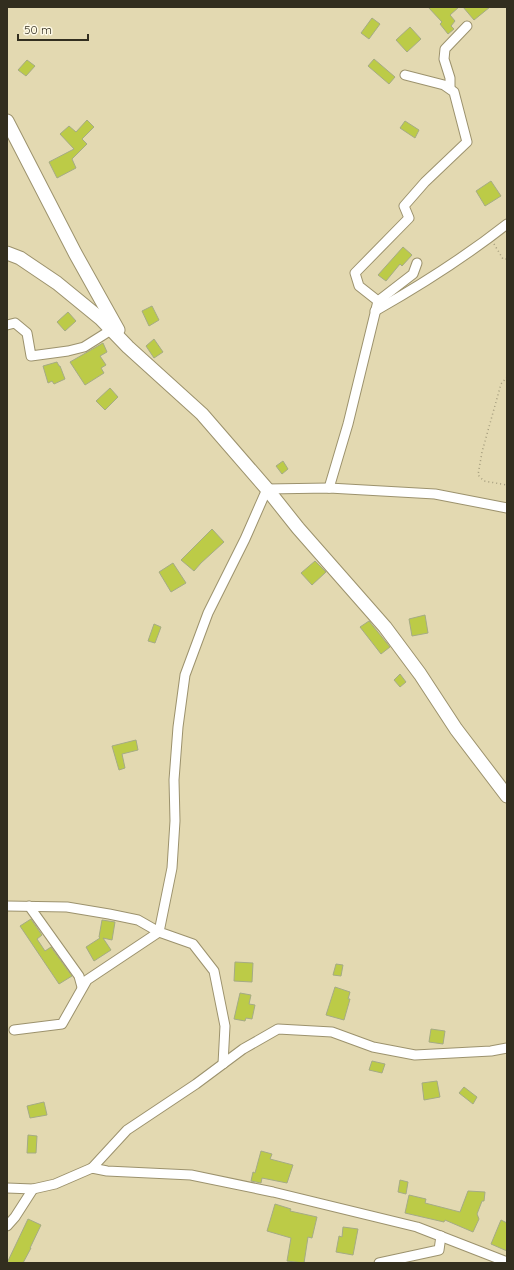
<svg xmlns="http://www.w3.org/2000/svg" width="514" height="1270" font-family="Quicksand,sans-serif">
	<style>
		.building { fill: #bccb47; stroke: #a5ab85 }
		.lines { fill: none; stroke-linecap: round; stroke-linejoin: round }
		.street-casing { stroke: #9c926d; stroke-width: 11 }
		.secondary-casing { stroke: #9c926d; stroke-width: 15 }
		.path { stroke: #a59d7e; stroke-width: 1.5; stroke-dasharray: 1 3; stroke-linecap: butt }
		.street { stroke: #fff; stroke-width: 9 }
		.secondary { stroke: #fff; stroke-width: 13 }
	</style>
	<rect width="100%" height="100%" fill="#e3d9b1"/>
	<g class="building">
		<polygon points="428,7 459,7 450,15 455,21 451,26 454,29 448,34 440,24 442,22"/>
		<polygon points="463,7 490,7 474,20"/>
		<polygon points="372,18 380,24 369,39 361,33"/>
		<polygon points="410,27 421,39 407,52 396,40"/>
		<polygon points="374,59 395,77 389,84 368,66"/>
		<polygon points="27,60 35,66 26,76 18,70"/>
		<polygon points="87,120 94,127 82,139 87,144 72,159 76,168 57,178 49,162 74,149 60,134 69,126 76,132"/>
		<polygon points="405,121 419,130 415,138 400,128"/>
		<polygon points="491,181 501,196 485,206 476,191"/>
		<polygon points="403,247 412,255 402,266 400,264 386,281 378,275"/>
		<polygon points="152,306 159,320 149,326 142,311"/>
		<polygon points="68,312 76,321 65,331 57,322"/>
		<polygon points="154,339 163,352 154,358 146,346"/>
		<polygon points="103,343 107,352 100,356 106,365 101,368 104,373 85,385 70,362"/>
		<polygon points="57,362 59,366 60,366 65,379 54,384 52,381 48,383 43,366"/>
		<polygon points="110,388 118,397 105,410 96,401"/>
		<polygon points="283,461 288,469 282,474 276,466"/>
		<polygon points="212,529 224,542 201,563 194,571 181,560"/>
		<polygon points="315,561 326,572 312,585 301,573"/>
		<polygon points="173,563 186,583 171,592 159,572"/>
		<polygon points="425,615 428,633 412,636 409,619"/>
		<polygon points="369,621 390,647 381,654 360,627"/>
		<polygon points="154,624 161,627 155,643 148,641"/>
		<polygon points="400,674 406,682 400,687 394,680"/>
		<polygon points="136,740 138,750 122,754 125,768 119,770 112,746"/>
		<polygon points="31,919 42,935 37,939 45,951 51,947 72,976 59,984 20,926"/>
		<polygon points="102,920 115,922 112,940 103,938 111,950 94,961 86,947 100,938 99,937"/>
		<polygon points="235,962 253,963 252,982 234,981"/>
		<polygon points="336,964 343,965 341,976 333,975"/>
		<polygon points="335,987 350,992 348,999 350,999 344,1020 326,1015"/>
		<polygon points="240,993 251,995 249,1004 255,1005 252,1019 246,1018 245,1021 234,1019"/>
		<polygon points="431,1029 445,1031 443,1044 429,1042"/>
		<polygon points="372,1061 385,1064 382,1073 369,1070"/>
		<polygon points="437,1081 440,1097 424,1100 422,1083"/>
		<polygon points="464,1087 477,1097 473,1104 459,1093"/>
		<polygon points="44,1102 47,1115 30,1118 27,1106"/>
		<polygon points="28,1135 37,1136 36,1153 27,1153"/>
		<polygon points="261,1151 272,1154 270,1159 293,1165 287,1183 262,1178 261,1183 251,1181 253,1172 255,1173"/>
		<polygon points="400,1180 408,1182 406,1194 398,1192"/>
		<polygon points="468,1191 485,1192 484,1201 482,1201 477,1214 479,1219 473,1232 445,1220 444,1222 405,1213 409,1195 426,1199 425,1203 460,1212"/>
		<polygon points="275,1204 291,1209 290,1211 317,1217 312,1238 308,1237 304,1263 287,1261 291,1238 267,1231"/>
		<polygon points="28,1219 41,1225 30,1248 31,1248 23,1263 7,1263"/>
		<polygon points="501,1220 507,1223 507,1251 491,1244"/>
		<polygon points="343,1227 358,1229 353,1255 336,1252 339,1236 342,1237"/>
	</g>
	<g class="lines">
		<defs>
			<g id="street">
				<polyline points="450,88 450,78 444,59 445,49 467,26"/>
				<polyline points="378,301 413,274 417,263"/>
				<path d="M 375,311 C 421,285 465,257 507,224"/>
				<polyline points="7,325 15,323 27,333 31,356 68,351 84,347 111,330"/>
				<polyline points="329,488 348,424 378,301 359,286 355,273 409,218 404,206 425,182 467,142 454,92 444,85 405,75"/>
				<polyline points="7,906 67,907 109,914 138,920 159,932 87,980 62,1024 14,1030"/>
				<polyline points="29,906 79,976 82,987"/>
				<polyline points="223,1064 225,1026 214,971 193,944 159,932 172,868 175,821 174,780 178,727 185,675 208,613 245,539 267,489 329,488 435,494 507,508"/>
				<polyline points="92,1168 127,1130 196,1084 243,1049 278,1029 332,1032 373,1047 415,1055 491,1051 507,1048"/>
				<polyline points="7,1188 33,1189 55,1184 92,1168 107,1171 191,1175 273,1192 417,1227 507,1262"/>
				<polyline points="7,1226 15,1217 33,1189"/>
				<polyline points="379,1263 439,1250 441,1236"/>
			</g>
			<g id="secondary">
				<polyline points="7,121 75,253 118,330"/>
				<polyline points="7,253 20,258 57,283 101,319 128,347 202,414 267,489 298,528 385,627 420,674 456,729 507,796"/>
			</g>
		</defs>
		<use href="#street" class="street-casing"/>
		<use href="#secondary" class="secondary-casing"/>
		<g class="path">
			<polyline points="494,244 503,259 507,259"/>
			<polyline points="507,377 501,384 482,452 478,475 484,481 507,485"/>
		</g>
		<use href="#street" class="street"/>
		<use href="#secondary" class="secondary"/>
	</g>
	<rect width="514" height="1270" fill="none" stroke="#322e1f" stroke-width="16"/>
	<path d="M18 34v6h70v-6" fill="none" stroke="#322e1f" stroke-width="2"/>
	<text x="24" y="34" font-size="12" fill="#322e1f" stroke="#fef9e6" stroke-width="3" paint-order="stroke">50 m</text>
</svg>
